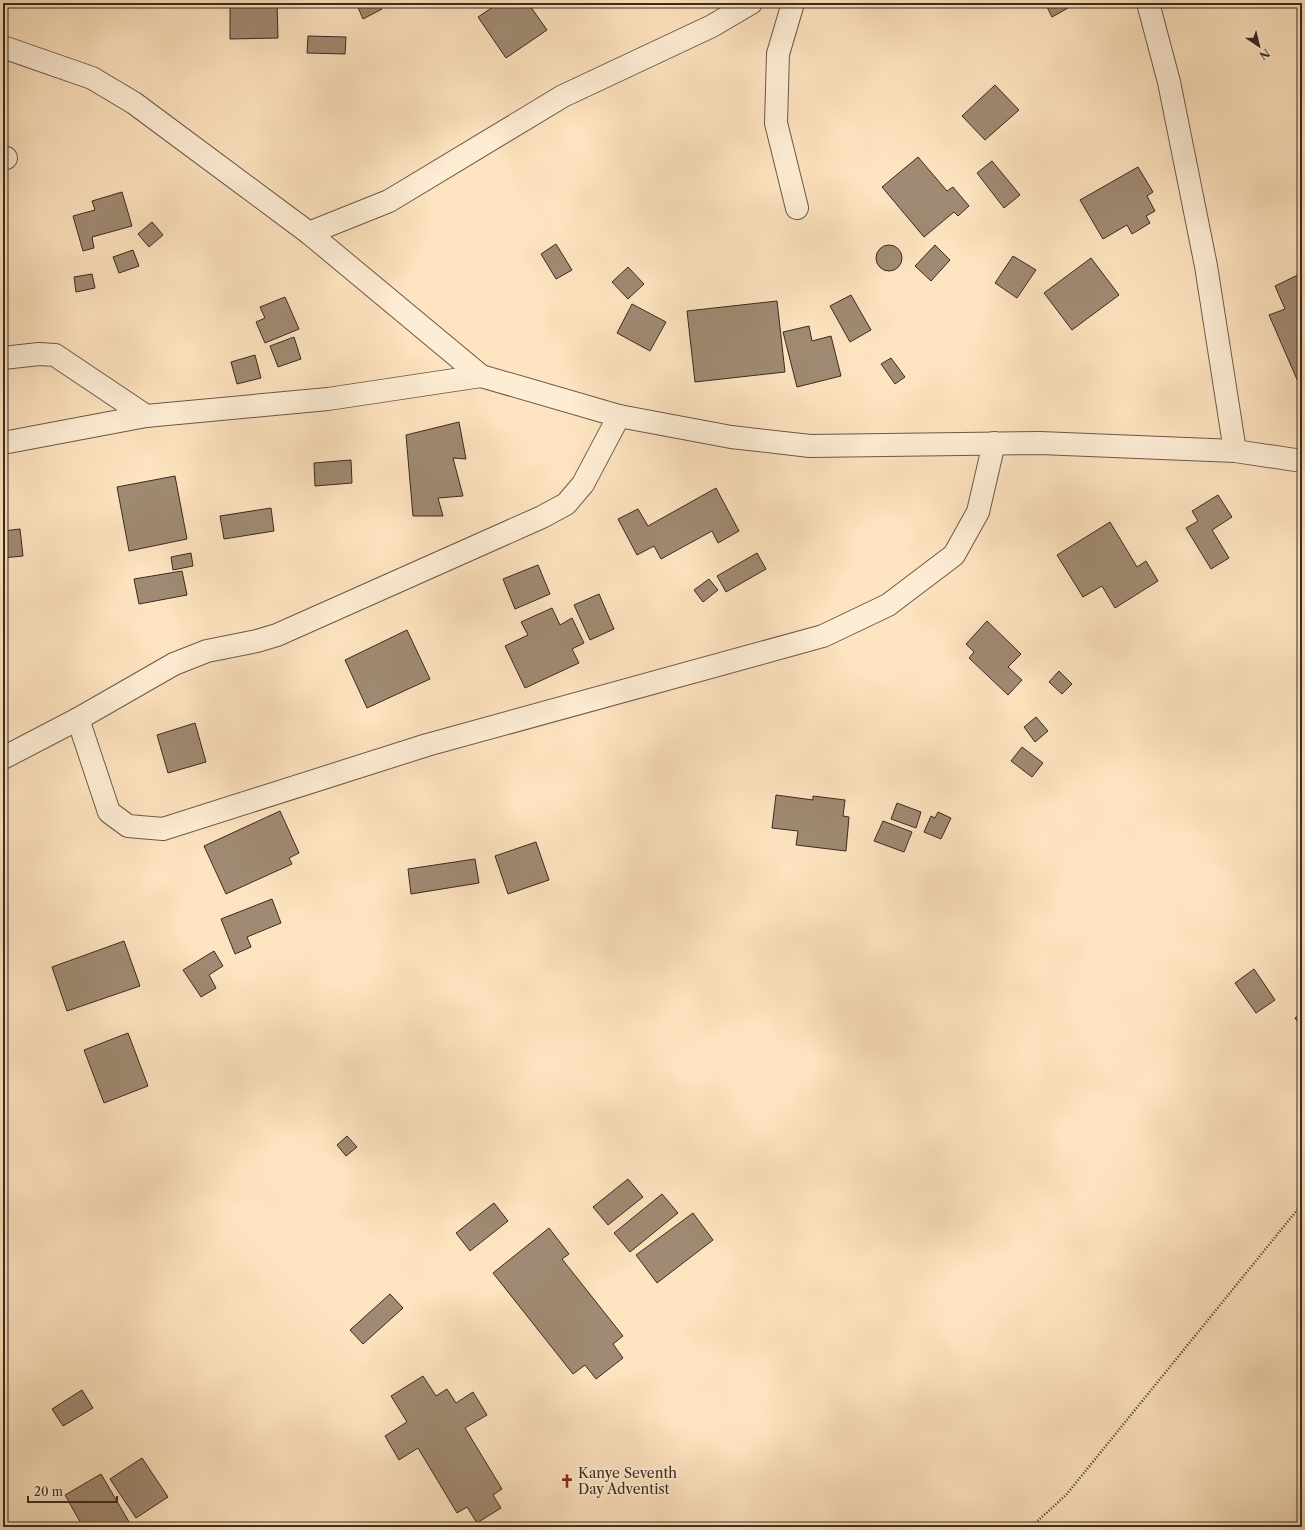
<svg xmlns="http://www.w3.org/2000/svg" width="1305" height="1530" font-family="'Libre Caslon Text',serif">
	<style>
		.building { fill: #a08a73; stroke: #3b2a20 }
		.lines { fill: none; stroke-linecap: round; stroke-linejoin: round }
		.street-casing { stroke: #6c5848; stroke-width: 24 }
		.path { stroke: #3b2a20; stroke-width: 2.5; stroke-dasharray: 1 2; stroke-linecap: butt }
		.street { stroke: #feedd5; stroke-width: 22 }
		.labels { text-anchor: middle; stroke-width: 3.5; stroke-linejoin: round; paint-order: stroke }
		.poi-label { font-size: 14px; fill: #3b2a20; stroke: #feedd5; text-anchor: start }
	</style>
	<rect width="100%" height="100%" fill="#fde3bf"/>
	<filter id="stains"><feTurbulence type="fractalNoise" baseFrequency=".005" numOctaves="4"/><feColorMatrix values="0 0 0 0 .2 0 0 0 0 .09 0 0 0 0 .02 0 0 0 .5 -.17"/></filter>
	<radialGradient id="worn" r=".72"><stop offset=".6" stop-color="#630" stop-opacity="0"/><stop offset="1" stop-color="#630" stop-opacity=".3"/></radialGradient>
	<g class="building">
		<polygon points="230,3 277,3 278,38 230,39"/>
		<polygon points="356,3 379,3 382,9 363,19"/>
		<polygon points="499,3 528,3 547,30 506,58 478,17"/>
		<polygon points="982,3 995,3 984,8"/>
		<polygon points="1045,3 1077,3 1052,17"/>
		<polygon points="308,36 346,37 345,54 307,53"/>
		<polygon points="995,85 1019,110 985,140 962,116"/>
		<polygon points="918,157 947,191 953,187 969,206 958,216 954,212 924,237 882,187"/>
		<polygon points="992,161 1020,195 1004,208 977,173"/>
		<polygon points="1138,167 1153,192 1147,196 1155,211 1146,216 1150,223 1132,234 1127,225 1103,239 1080,200"/>
		<polygon points="122,192 132,226 92,237 94,248 83,251 73,216 95,210 92,201"/>
		<polygon points="152,222 163,235 149,247 138,234"/>
		<polygon points="556,244 572,270 556,279 541,254"/>
		<polygon points="935,245 950,260 931,281 915,266"/>
		<circle cx="889" cy="258" r="13"/>
		<polygon points="133,250 139,266 119,273 113,257"/>
		<polygon points="1013,256 1036,270 1017,298 995,283"/>
		<polygon points="1091,258 1119,295 1072,330 1044,293"/>
		<polygon points="628,267 644,284 628,299 612,282"/>
		<polygon points="1302,273 1302,391 1269,315 1285,309 1275,286"/>
		<polygon points="92,274 95,288 76,292 74,277"/>
		<polygon points="851,295 871,330 850,342 830,306"/>
		<polygon points="285,297 299,329 265,343 256,322 265,318 260,307"/>
		<polygon points="777,301 785,372 695,382 687,311"/>
		<polygon points="632,304 666,322 650,351 617,333"/>
		<polygon points="809,326 812,341 831,336 841,376 797,387 783,332"/>
		<polygon points="294,337 301,359 278,367 270,346"/>
		<polygon points="255,355 261,378 237,384 231,362"/>
		<polygon points="891,358 905,377 895,384 881,364"/>
		<polygon points="459,422 466,459 453,458 463,496 438,498 443,516 413,516 406,435"/>
		<polygon points="351,460 352,483 315,486 314,463"/>
		<polygon points="175,476 187,539 129,551 117,487"/>
		<polygon points="716,488 739,531 718,543 712,531 661,559 654,546 637,555 618,519 638,509 648,526"/>
		<polygon points="1218,495 1232,517 1212,530 1229,558 1211,569 1186,528 1198,521 1192,511"/>
		<polygon points="271,508 274,531 224,539 220,516"/>
		<polygon points="1110,522 1137,567 1146,561 1158,581 1115,608 1102,586 1083,597 1057,555"/>
		<polygon points="20,529 23,556 3,558 3,531"/>
		<polygon points="191,553 193,566 173,570 171,557"/>
		<polygon points="757,553 766,569 726,592 717,576"/>
		<polygon points="538,565 550,594 515,609 503,579"/>
		<polygon points="182,571 187,595 139,604 134,579"/>
		<polygon points="709,579 718,590 703,602 694,590"/>
		<polygon points="599,594 614,629 590,640 574,605"/>
		<polygon points="552,608 560,625 572,618 584,643 572,649 579,663 525,688 505,646 528,635 521,622"/>
		<polygon points="987,621 1021,654 1008,667 1022,680 1008,695 969,658 974,652 966,644"/>
		<polygon points="407,630 430,679 367,708 345,660"/>
		<polygon points="1059,671 1072,684 1062,694 1049,682"/>
		<polygon points="1036,717 1048,731 1035,742 1024,727"/>
		<polygon points="195,723 206,762 168,773 157,735"/>
		<polygon points="1022,747 1043,763 1032,777 1011,761"/>
		<polygon points="776,795 813,800 813,796 845,800 843,816 849,817 846,851 796,845 798,831 772,828"/>
		<polygon points="897,803 921,812 916,828 891,819"/>
		<polygon points="280,811 299,853 289,858 292,864 226,894 204,846"/>
		<polygon points="938,812 951,818 941,839 924,832 931,816 935,818"/>
		<polygon points="883,821 912,832 904,852 874,841"/>
		<polygon points="536,842 549,880 508,894 495,856"/>
		<polygon points="475,859 479,883 411,894 408,869"/>
		<polygon points="272,899 281,923 247,937 251,947 235,954 221,919"/>
		<polygon points="124,941 140,986 67,1011 52,967"/>
		<polygon points="214,951 223,966 209,975 216,988 201,997 183,970"/>
		<polygon points="1254,969 1275,1000 1256,1013 1235,983"/>
		<polygon points="1302,1013 1302,1028 1295,1018"/>
		<polygon points="128,1033 148,1086 104,1103 84,1050"/>
		<polygon points="347,1136 357,1147 346,1156 337,1145"/>
		<polygon points="628,1179 643,1197 608,1225 593,1207"/>
		<polygon points="662,1194 678,1213 630,1252 614,1233"/>
		<polygon points="494,1203 508,1221 470,1251 456,1233"/>
		<polygon points="693,1213 713,1240 657,1283 636,1255"/>
		<polygon points="549,1228 569,1254 562,1259 623,1336 613,1344 623,1358 596,1379 585,1365 573,1374 493,1273"/>
		<polygon points="390,1294 403,1308 363,1344 350,1330"/>
		<polygon points="423,1376 436,1396 447,1389 456,1403 473,1392 487,1415 465,1428 502,1489 493,1495 501,1508 477,1523 467,1507 457,1513 418,1448 399,1460 385,1436 407,1422 391,1396"/>
		<polygon points="82,1390 93,1408 63,1426 52,1409"/>
		<polygon points="142,1458 168,1497 136,1518 110,1479"/>
		<polygon points="101,1474 132,1527 83,1527 65,1495"/>
	</g>
	<g class="lines">
		<defs>
			<g id="street">
				<polyline points="793,3 778,54 776,123 797,208"/>
				<polyline points="1148,3 1169,82 1206,266 1235,451"/>
				<polyline points="3,47 92,78 134,103 309,233 481,376 619,416 731,437 810,446 1040,443 1235,451 1302,461"/>
				<polyline points="3,157 6,158"/>
				<polyline points="309,233 389,201 563,96 712,26 751,3"/>
				<polyline points="3,358 39,354 55,355 146,416 328,399 481,376"/>
				<polyline points="3,443 146,416"/>
				<polyline points="78,719 109,812 128,826 163,829 427,745 823,636 888,605 954,555 978,512 994,443"/>
				<polyline points="3,758 78,719 174,664 207,651 257,641 277,635 542,517 566,504 583,484 619,416"/>
			</g>
		</defs>
		<use href="#street" class="street-casing"/>
		<polyline class="path" points="1031,1527 1066,1495 1302,1204"/>
		<use href="#street" class="street"/>
	</g>
	<defs>
		<symbol id="church-bare" viewBox="-9 -9 18 18"><path d="M-1.2-6h2.4v3.5h3.3v2.4h-3.3V6h-2.4V-.1h-3.3v-2.4h3.3Z" fill="#8f2418" stroke="#feedd5" stroke-width="2.5" paint-order="stroke"/></symbol>
	</defs>
	<g fill-rule="evenodd">
		<use href="#church-bare" x="557" y="1471" width="20" height="20"/>
	</g>
	<g class="labels">
		<g class="poi-label">
			<text x="578" y="1478">Kanye Seventh<tspan x="578" dy="16">Day Adventist</tspan></text>
		</g>
	</g>
	<rect width="1305" height="1530" fill="none" stroke="#fde3bf" stroke-width="16"/>
	<rect x="4" y="4" width="1297" height="1522" fill="none" stroke="#3b2a20" stroke-width="2"/>
	<rect x="8" y="8" width="1289" height="1514" fill="none" stroke="#3b2a20"/>
	<g transform="translate(1259 46) rotate(145)" stroke="#feedd5" stroke-width="3" paint-order="stroke">
	<path d="M0-3L7 15L0 10L-7 15Z" fill="#3b2a20"/>
	<text y="-6" font-size="11" font-weight="bold" text-anchor="middle" fill="#3b2a20">N</text>
	</g>
	<path d="M28 1496v6h89v-6" fill="none" stroke="#3b2a20" stroke-width="2"/>
	<text x="34" y="1496" font-size="12" fill="#3b2a20" stroke="#feedd5" stroke-width="3" paint-order="stroke">20 m</text>
	<rect width="100%" height="100%" filter="url(#stains)"/>
	<rect width="100%" height="100%" fill="url(#worn)"/>
</svg>
